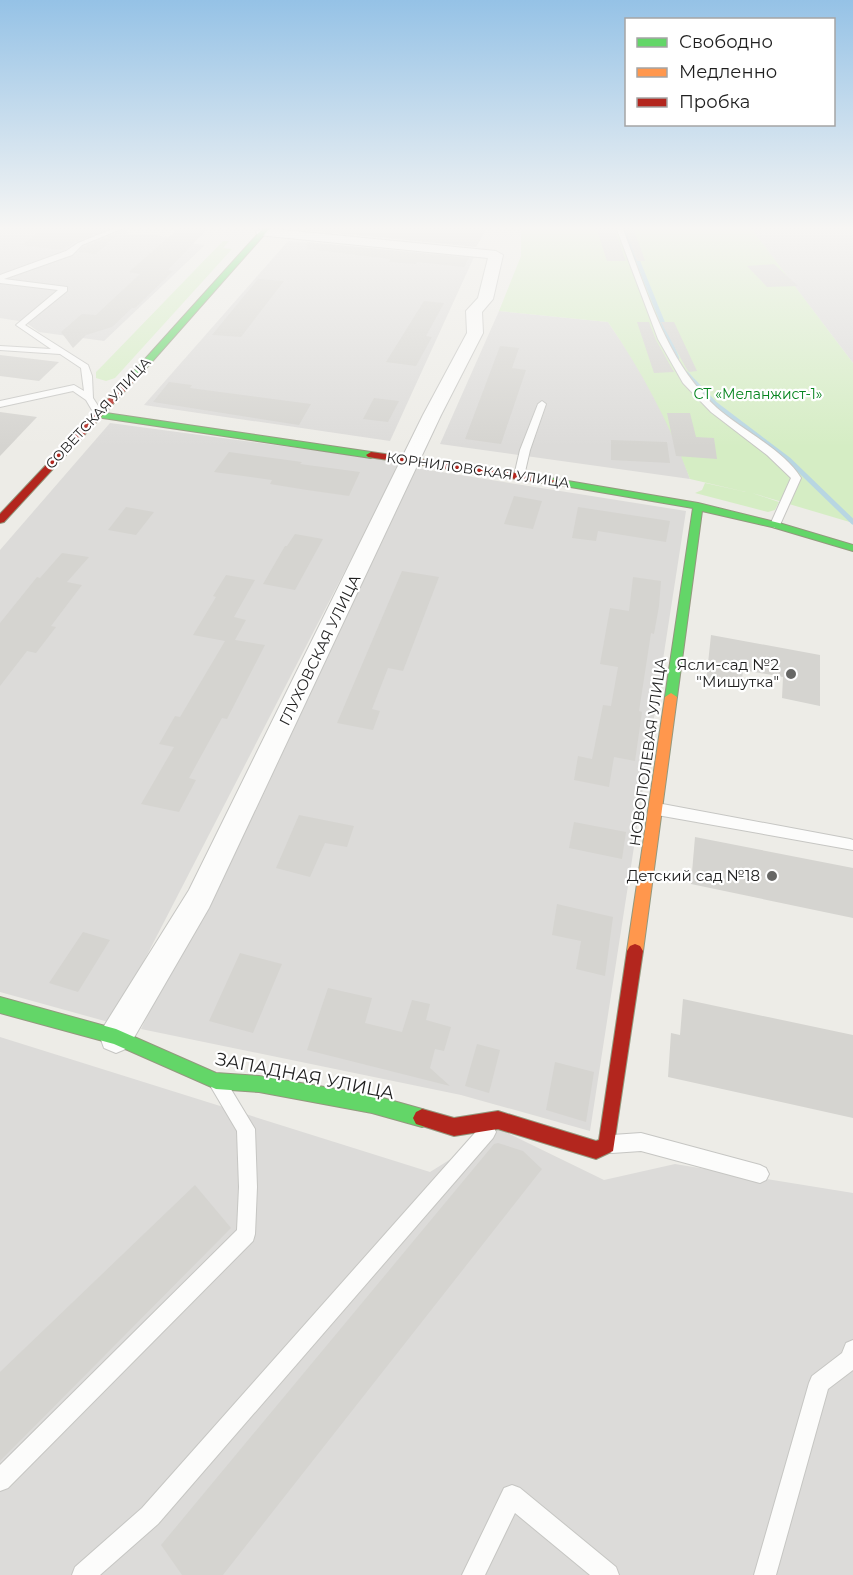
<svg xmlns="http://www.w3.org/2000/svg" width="853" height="1575" font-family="Montserrat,sans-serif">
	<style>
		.residential { fill: #dcdbd9 }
		.grass { fill: #d5edc4 }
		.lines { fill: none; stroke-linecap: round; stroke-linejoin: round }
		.stream-far1 { stroke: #b8d6e2; stroke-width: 4.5 }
		.stream { stroke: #b8d6e2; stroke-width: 5 }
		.building { fill: #d5d4d0 }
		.lane-casing { stroke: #c6c6c3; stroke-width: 2 }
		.street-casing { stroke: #c6c6c3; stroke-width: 2 }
		.fast-casing { stroke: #93987e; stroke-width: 2 }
		.slow-casing { stroke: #93987e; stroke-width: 2 }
		.jam-casing { stroke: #93987e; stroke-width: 2 }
		.lane { fill: #fcfcfb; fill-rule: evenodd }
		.street { fill: #fcfcfb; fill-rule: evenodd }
		.fast { fill: #63d668; fill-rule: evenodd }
		.slow { fill: #ff974d; fill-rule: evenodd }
		.jam { fill: #b3261e; fill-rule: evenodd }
		.poi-dot { fill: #676765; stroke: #fff; stroke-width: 2 }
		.labels { text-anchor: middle; stroke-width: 4.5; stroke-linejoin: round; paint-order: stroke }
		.far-park-label { font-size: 14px; fill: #05841e; stroke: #fff }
		.far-street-label { font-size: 14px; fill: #1f1f1f; stroke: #fff }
		.street-label { font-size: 15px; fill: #1f1f1f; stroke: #fff }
		.poi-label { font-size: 15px; fill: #1f1f1f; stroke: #fff; text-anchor: end }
		.near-street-label { font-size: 18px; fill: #1f1f1f; stroke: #fff }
	</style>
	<rect width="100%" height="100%" fill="#edece7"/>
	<g class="residential">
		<polygon points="7,227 132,227 126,232 130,235 143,234 181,238 187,243 205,245 104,341 39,332 25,322 0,318 0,229"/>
		<polygon points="750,227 853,227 853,363 773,258"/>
		<polygon points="288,241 474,257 390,441 144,405"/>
		<polygon points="499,311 608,322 639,368 663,413 675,437 690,479 440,444"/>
		<polygon points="110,423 401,462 112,1023 0,992 0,550"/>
		<polygon points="416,468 686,511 590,1131 461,1095 141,1029"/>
		<polygon points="0,1037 430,1172 499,1129 604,1180 675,1164 853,1193 853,1575 0,1575"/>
	</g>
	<g class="grass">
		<path d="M 521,227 L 750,227 L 853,363 L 853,523 L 752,493 L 779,502 L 775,510 L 768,512 L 695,493 L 702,490 L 705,483 L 746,492 L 690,479 C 669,422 642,372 608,322 L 499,311 L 521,256 Z"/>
		<polygon points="223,241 229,241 223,248 232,249 115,378 106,381 96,378 96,372 105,363"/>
	</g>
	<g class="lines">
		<g class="stream-far1">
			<polyline points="624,227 677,358"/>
			<polyline points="687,374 696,384"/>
		</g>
		<polyline class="stream" points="694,382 715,404 789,460 853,522"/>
	</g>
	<g class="building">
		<polygon points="47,227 63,228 112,227 77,241 61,250 21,245"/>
		<polygon points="180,227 209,227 168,270 173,271 135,308 132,308 112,327 86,335 73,348 61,332 82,314 96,315 140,274 129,272"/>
		<polygon points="308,227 488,227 476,247 307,230"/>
		<polygon points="596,227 614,227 626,261 607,261"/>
		<polygon points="624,227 633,227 645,261 637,261"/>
		<polygon points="120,232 96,254 78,252 83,247"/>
		<polygon points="307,242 469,258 464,267 417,262 416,264 389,262 390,259 307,249"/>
		<polygon points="774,264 798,286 767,287 747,266"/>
		<polygon points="258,279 284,281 241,337 212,335"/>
		<polygon points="424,301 444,303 426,336 432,337 416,366 386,362"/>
		<polygon points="637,322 649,322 656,340 674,372 654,373"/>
		<polygon points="661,322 674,322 697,371 689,372 686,368"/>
		<polygon points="500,346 519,348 512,368 526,370 501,444 465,439"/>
		<polygon points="0,355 59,362 39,381 0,376"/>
		<polygon points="169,382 192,385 190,388 311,404 299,425 153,402"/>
		<polygon points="374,398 399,401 388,422 363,419"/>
		<polygon points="0,412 37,417 0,456"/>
		<polygon points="667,413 690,413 696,437 714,438 717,459 676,456"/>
		<polygon points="611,440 667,442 670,463 611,460"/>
		<polygon points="229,452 302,462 300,464 360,472 349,496 307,490 270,484 272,480 214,472"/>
		<polygon points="514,496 542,501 533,529 504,524"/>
		<polygon points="126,507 154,512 136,535 108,530"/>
		<polygon points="578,507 670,521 666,542 598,531 596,541 572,538"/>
		<polygon points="295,534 323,539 295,590 263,584 285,546 287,546"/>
		<polygon points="62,553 89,557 67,582 82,585 51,626 56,627 36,653 27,651 0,686 0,623 37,577 40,578"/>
		<polygon points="402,571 439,577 403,671 388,668 372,709 380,711 373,730 337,723"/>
		<polygon points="226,575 255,580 234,617 246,620 235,640 265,645 227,719 222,718 189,778 196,780 179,812 141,804 174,747 159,744 175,716 180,717 225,641 193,635 216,597 213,596"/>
		<polygon points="633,577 661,581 659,606 654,634 651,633 639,711 642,712 635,761 614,757 609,787 574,780 578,756 592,759 603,705 611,706 618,667 600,664 610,608 629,611"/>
		<polygon points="711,635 820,655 820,706 782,698 783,677 743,670 741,689 706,682"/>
		<polygon points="299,815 354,826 347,847 325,843 310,877 276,868"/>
		<polygon points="574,822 626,832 622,859 569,848"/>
		<polygon points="695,837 853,868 853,918 691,884"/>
		<polygon points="557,904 613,917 605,976 576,969 581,941 552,935"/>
		<polygon points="83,932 110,940 78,992 49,983"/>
		<polygon points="240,953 282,964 253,1033 209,1021"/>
		<polygon points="328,988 372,998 365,1023 402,1032 412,1000 430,1004 426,1020 451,1027 444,1051 435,1049 430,1068 450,1086 307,1050"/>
		<polygon points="683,999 853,1035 853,1118 668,1077 671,1033 680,1035"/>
		<polygon points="477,1044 500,1050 489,1093 465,1086"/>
		<polygon points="555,1062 594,1072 586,1122 546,1110"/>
		<polygon points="498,1143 523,1151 542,1169 223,1575 182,1575 161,1545 494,1144"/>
		<polygon points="195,1185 231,1228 0,1461 0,1372"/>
	</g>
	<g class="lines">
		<defs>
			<g id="lane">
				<polygon points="117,227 126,227 82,245 72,255 4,279 67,287 67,291 25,325 88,365 92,376 93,398 104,415 96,417 86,400 73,391 0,407 0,401 74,385 84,391 81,368 60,354 0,350 0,346 51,349 16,325 58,290 0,283 0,275 66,251 78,243"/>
				<path d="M 616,227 L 622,227 C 647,290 665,361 717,408 C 742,430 784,450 801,478 L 779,527 L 775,528 L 770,525 L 791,478 L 767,455 L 711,412 L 683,383 L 658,339 Z"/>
				<polygon points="542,401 546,404 530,450 524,476 516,478 514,476 520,450 538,404"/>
				<polygon points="657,803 850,839 853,840 853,850 657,815 652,813 650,809 652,805"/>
				<polygon points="220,1078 226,1081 255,1129 257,1187 255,1234 253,1241 8,1488 0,1491 0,1465 237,1230 239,1187 237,1131 211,1087 214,1081"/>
				<polygon points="487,1123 493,1126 496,1132 493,1138 158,1524 100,1575 72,1575 75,1567 142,1508 481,1126"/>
				<polygon points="641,1133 760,1165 766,1168 769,1174 766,1180 760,1183 641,1151 612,1153 606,1150 603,1144 606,1138 612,1135"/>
				<polygon points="853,1340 853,1370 828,1389 776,1575 754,1575 809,1383 812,1376 842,1353 846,1343"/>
				<polygon points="512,1485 520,1488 616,1567 619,1575 590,1575 515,1513 485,1575 462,1575 504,1488"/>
			</g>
			<polygon id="street" points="263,228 496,251 503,255 493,299 482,312 483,333 441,415 209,908 128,1048 116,1053 104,1048 100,1037 104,1026 189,890 423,415 467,333 466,311 478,298 488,258 258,235 256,232"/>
			<g id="fast">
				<polygon points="264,227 271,227 134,382 128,382 128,378"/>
				<polygon points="99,412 371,452 376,455 371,458 96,417 94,415"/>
				<polygon points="550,478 698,503 779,523 853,545 853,551 772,527 702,511 677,697 671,701 665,697 693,508 547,483 545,481"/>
				<polygon points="0,997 116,1029 216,1073 259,1076 372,1095 422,1109 428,1112 431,1118 428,1124 422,1127 372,1113 259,1092 216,1089 114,1044 0,1013"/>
			</g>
			<polygon id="slow" points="671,693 677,697 643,951 640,956 635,958 630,956 627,951 665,697"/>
			<g id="jam">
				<polygon points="128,378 135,380 4,522 0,523 0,514"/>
				<polygon points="371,452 550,478 555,481 550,484 368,457 366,455"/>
				<polygon points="635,944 640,946 643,951 613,1151 596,1159 498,1129 454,1136 416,1124 413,1118 416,1112 422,1109 454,1118 498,1111 596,1141 599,1140 627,951 630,946"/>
			</g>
		</defs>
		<use href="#lane" class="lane-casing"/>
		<use href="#street" class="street-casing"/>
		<use href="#fast" class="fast-casing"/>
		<use href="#slow" class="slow-casing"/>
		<use href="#jam" class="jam-casing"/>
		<use href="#lane" class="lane"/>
		<use href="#street" class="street"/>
		<use href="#fast" class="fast"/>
		<use href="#slow" class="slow"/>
		<use href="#jam" class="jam"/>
	</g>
	<linearGradient id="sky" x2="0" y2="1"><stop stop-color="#95c2e6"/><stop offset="0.51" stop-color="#f7f6f4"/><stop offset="1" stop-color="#f7f6f4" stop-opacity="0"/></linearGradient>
	<rect width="853" height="447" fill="url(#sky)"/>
	<g class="poi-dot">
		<circle cx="791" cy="674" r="6"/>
		<circle cx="772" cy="876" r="6"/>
	</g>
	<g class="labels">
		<g class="far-park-label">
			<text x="758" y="399">СТ «Меланжист-1»</text>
		</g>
		<g class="far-street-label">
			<text transform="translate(98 413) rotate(-47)" y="5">СОВЕТСКАЯ УЛИЦА</text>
			<text transform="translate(478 470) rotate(8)" y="5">КОРНИЛОВСКАЯ УЛИЦА</text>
		</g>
		<g class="street-label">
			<text transform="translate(320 650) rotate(-64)" y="5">ГЛУХОВСКАЯ УЛИЦА</text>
			<text transform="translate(648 752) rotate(-82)" y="5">НОВОПОЛЕВАЯ УЛИЦА</text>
		</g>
		<g class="poi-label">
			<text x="779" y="670">Ясли-сад №2<tspan x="779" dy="17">"Мишутка"</tspan></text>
			<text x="760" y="881">Детский сад №18</text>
		</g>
		<g class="near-street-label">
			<text transform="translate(305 1076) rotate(11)" y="6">ЗАПАДНАЯ УЛИЦА</text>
		</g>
	</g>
	<rect x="625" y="18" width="210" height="108" fill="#ffffff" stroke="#a5a5a5" stroke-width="1.5"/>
	<rect x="637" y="38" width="30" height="9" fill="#63d668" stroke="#a5a5a5" stroke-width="1.5"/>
	<text x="679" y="48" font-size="18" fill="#1f1f1f">Свободно</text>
	<rect x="637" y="68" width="30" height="9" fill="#ff974d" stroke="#a5a5a5" stroke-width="1.5"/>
	<text x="679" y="78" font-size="18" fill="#1f1f1f">Медленно</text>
	<rect x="637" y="98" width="30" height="9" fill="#b3261e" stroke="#a5a5a5" stroke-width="1.5"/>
	<text x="679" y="108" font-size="18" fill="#1f1f1f">Пробка</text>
</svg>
